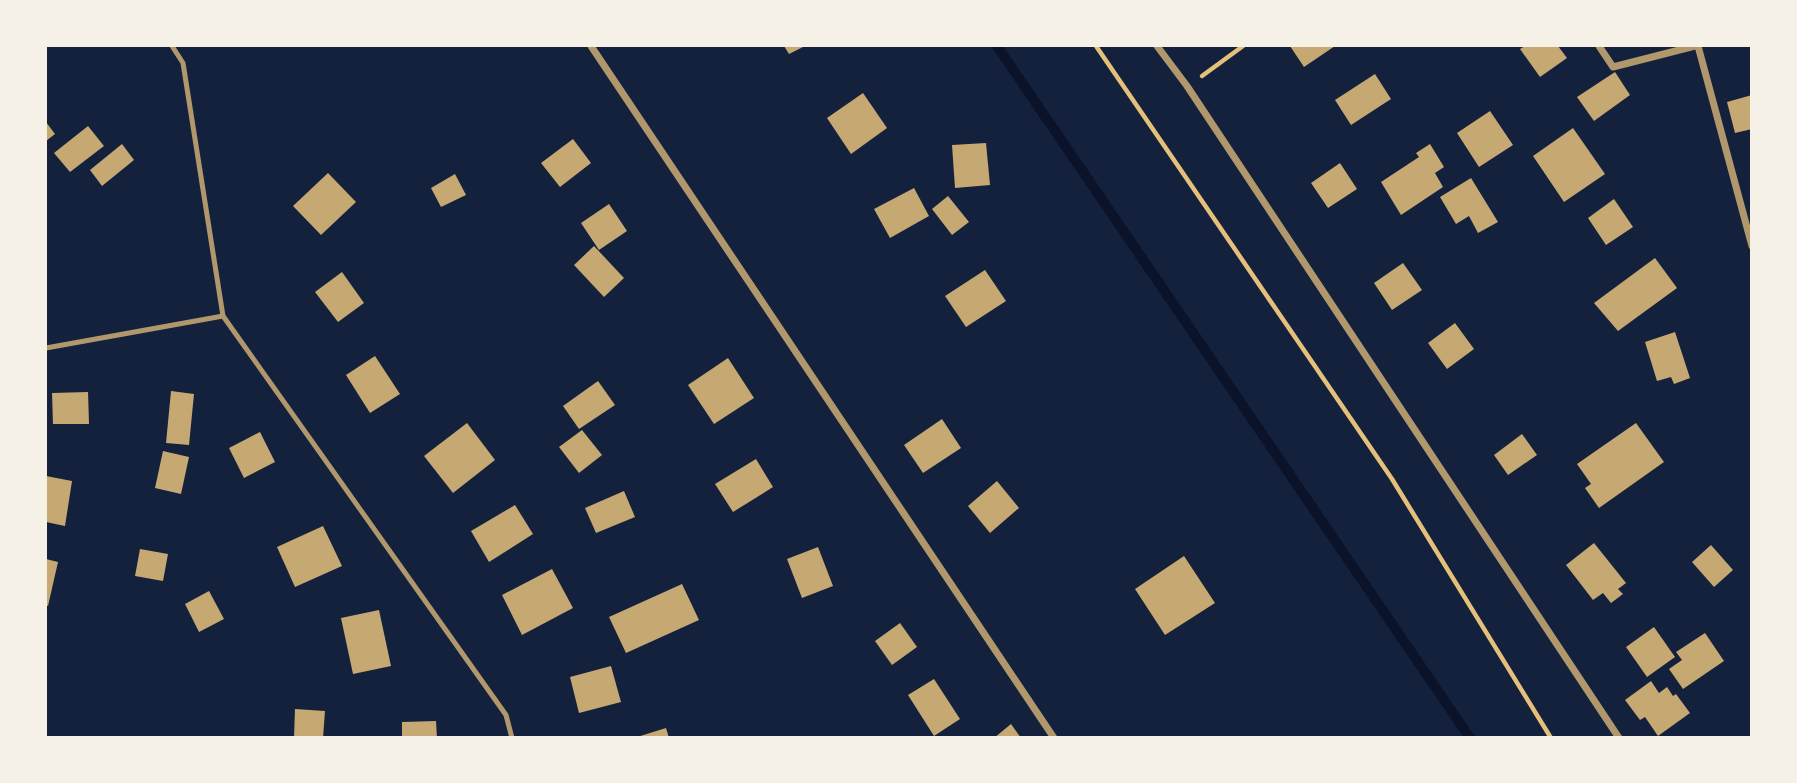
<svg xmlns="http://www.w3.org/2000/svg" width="1797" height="783" font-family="'Times New Roman',serif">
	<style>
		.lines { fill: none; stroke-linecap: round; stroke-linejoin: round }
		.stream { stroke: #0b132b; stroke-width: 10 }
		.building { fill: #c6a872 }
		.path { stroke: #e5c07b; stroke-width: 4.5 }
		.service { stroke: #b1986c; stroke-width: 5 }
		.minor { stroke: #b1986c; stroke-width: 7 }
	</style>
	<rect width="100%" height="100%" fill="#14213d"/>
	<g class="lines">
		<polyline class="stream" points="997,46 1470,738"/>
	</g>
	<g class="building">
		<polygon points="784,46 805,46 789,54"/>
		<polygon points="1290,46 1335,46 1304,67"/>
		<polygon points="1525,46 1558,46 1567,58 1540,77 1520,49"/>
		<polygon points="1615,72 1630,95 1594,121 1577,97"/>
		<polygon points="1375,74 1391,99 1351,125 1335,100"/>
		<polygon points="863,93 887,128 851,154 827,118"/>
		<polygon points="1752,95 1752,129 1735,133 1727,102"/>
		<polygon points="1490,111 1513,145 1479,167 1457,133"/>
		<polygon points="46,122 55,134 46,141"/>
		<polygon points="88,126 104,146 70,172 54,153"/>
		<polygon points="1573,128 1605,174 1564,202 1533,156"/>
		<polygon points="573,139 591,163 560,187 541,163"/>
		<polygon points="986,143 990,185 955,188 952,145"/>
		<polygon points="122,144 134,160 102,186 90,170"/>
		<polygon points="1430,144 1444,167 1435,173 1443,187 1401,215 1381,182 1419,157 1416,153"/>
		<polygon points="1340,163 1357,189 1328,208 1311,183"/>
		<polygon points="328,173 356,202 321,235 293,206"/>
		<polygon points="455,174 466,195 441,207 431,188"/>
		<polygon points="1471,178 1498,222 1478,233 1469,216 1456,224 1440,197"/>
		<polygon points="914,188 929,216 890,238 874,209"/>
		<polygon points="948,196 969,222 952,235 932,209"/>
		<polygon points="1614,199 1633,227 1606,245 1588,218"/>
		<polygon points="609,204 627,231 599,250 581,223"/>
		<polygon points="594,246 624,278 604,297 574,265"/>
		<polygon points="1655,258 1677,288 1618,331 1594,303"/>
		<polygon points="1403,263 1422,290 1392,310 1374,283"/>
		<polygon points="985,270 1006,301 966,327 945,296"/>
		<polygon points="342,272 364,303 338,322 315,292"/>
		<polygon points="1455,323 1474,349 1447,369 1428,343"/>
		<polygon points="1675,332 1690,378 1674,384 1671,377 1657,381 1645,342"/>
		<polygon points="375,356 400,394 370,413 346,375"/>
		<polygon points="728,358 754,398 714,424 688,385"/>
		<polygon points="598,381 615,405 579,429 563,406"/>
		<polygon points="171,391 194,394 189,445 166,443"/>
		<polygon points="88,392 89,424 53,424 52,393"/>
		<polygon points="942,419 961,448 923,473 904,445"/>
		<polygon points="467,423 495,460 453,493 424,456"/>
		<polygon points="1636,423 1664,462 1599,508 1585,488 1591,484 1577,464"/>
		<polygon points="582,430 602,455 579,473 559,447"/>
		<polygon points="260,432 275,462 244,478 229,448"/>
		<polygon points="1522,434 1537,455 1508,475 1494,455"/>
		<polygon points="163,451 189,457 181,494 155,488"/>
		<polygon points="756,459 773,487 733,512 715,484"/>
		<polygon points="46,476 72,481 65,526 46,522"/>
		<polygon points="997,481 1019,508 990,533 968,506"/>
		<polygon points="624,491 635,517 596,533 585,508"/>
		<polygon points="515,505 533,534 489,562 471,531"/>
		<polygon points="323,526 342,566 295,587 277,547"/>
		<polygon points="1594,543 1626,583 1618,589 1623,594 1611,603 1603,593 1593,600 1566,565"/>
		<polygon points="1711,545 1733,570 1714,587 1692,562"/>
		<polygon points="818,547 833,586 802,598 787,559"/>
		<polygon points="140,549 168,554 163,581 135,576"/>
		<polygon points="1184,556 1215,603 1165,635 1135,589"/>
		<polygon points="46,559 58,562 48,606 46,605"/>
		<polygon points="552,569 573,608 522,635 502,595"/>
		<polygon points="682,584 699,620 626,653 609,617"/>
		<polygon points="209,591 224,619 199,632 185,604"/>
		<polygon points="379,610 391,666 353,674 341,618"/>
		<polygon points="900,623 917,647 892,665 875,641"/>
		<polygon points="1654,627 1675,657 1647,677 1626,647"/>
		<polygon points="1705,633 1724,661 1683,689 1669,669 1682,660 1676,652"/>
		<polygon points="611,666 621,702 579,713 570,677"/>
		<polygon points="934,679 960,719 934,736 908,695"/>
		<polygon points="1651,681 1659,693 1667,687 1673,696 1676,694 1690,713 1658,736 1645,717 1640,720 1625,700"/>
		<polygon points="295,709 325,711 323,738 294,738"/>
		<polygon points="436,721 437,738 402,738 402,722"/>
		<polygon points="1011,724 1021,738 994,738"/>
		<polygon points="666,728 669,738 637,738 637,737"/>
	</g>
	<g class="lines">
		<g class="path">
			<polyline points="1096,46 1392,479 1551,738"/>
			<polyline points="1202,76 1243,46"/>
		</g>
		<g class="service">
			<polyline points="172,46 183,63 223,316 506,715 512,738"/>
			<polyline points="46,348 223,316"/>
		</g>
		<g class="minor">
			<polyline points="591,46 1054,738"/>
			<polyline points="1157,46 1187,86 1619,738"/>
			<polyline points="1599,46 1613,67 1695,46"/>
			<polyline points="1698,46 1752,246"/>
		</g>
	</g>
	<rect width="1797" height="783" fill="none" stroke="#f6f1e7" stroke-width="94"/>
</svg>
